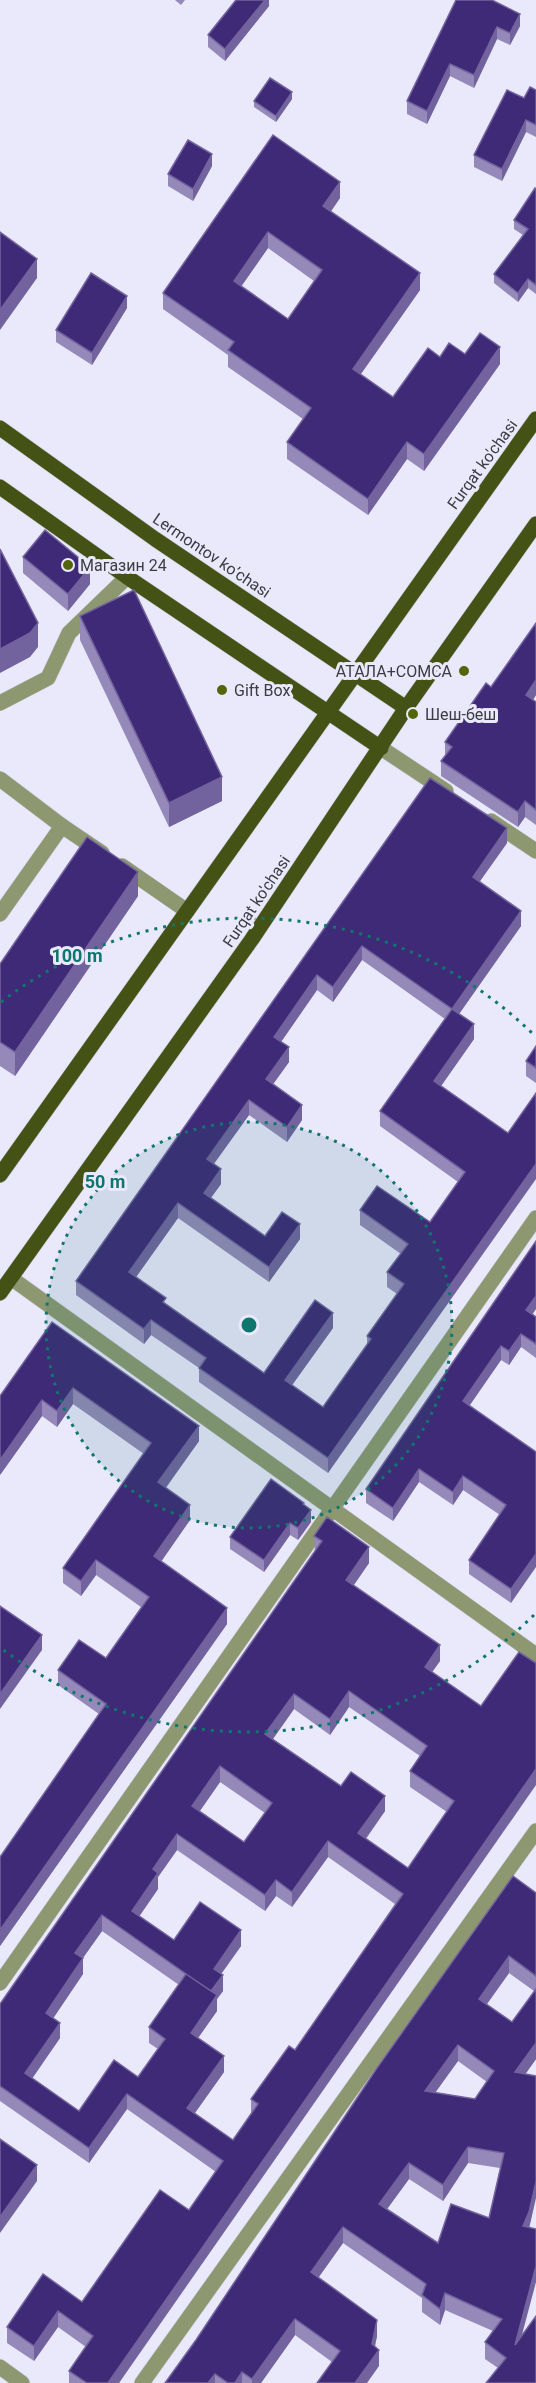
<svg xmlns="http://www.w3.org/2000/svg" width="536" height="2383" font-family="Roboto,sans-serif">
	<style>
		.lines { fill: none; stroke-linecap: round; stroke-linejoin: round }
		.minor-casing { stroke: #c7c6d6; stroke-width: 16 }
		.major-casing { stroke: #c7c6d6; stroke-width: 16 }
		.minor { stroke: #8d9871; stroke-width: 15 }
		.major { stroke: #455215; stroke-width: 15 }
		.wall { fill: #9489b8; fill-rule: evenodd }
		.shaded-wall { fill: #72639e }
		.building { fill: #3e2a76; stroke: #72639e; stroke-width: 1.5; fill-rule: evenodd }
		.ring { fill: none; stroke: #0f766e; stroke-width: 3; stroke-dasharray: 3 6 }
		.poi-dot { fill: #54640b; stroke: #eae8fb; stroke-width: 2 }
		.labels { text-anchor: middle; stroke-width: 6; stroke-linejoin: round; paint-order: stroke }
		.street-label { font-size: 16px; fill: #3c3c43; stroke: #eae8fb }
		.poi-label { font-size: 16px; fill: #3c3c43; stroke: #eae8fb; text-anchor: start }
		.centre { fill: #0f766e; stroke: #eae8fb; stroke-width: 3 }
		.ring-label { font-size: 18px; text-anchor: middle; font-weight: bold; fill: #0f766e; stroke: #eae8fb; stroke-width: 6; stroke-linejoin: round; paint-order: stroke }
	</style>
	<rect width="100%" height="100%" fill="#eae8fb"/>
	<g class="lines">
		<defs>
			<g id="minor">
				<polyline points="0,703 48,678 69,633 127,577"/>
				<polyline points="381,748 446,791"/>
				<polyline points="0,779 62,826 102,853"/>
				<polyline points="491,821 536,851"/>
				<polyline points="122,866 187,911"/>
				<polyline points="0,914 62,826"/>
				<polyline points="11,1278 536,1655"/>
				<polyline points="0,1983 536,1218"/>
				<polyline points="0,2367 22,2383"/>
				<polyline points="142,2383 536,1831"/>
			</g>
			<g id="major">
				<polyline points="0,428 155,539 406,708"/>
				<polyline points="0,487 127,577 381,748"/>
				<polyline points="0,1175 536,419"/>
				<polyline points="0,1293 252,939 406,708 536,524"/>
			</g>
		</defs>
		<use href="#minor" class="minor-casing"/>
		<use href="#major" class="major-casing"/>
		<use href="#minor" class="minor"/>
		<use href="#major" class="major"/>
	</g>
	<g class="wall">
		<polygon points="175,0 185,0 181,5"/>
		<polygon points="269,0 269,6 225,61 208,47 208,35"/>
		<polygon points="456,0 520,26 510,45 497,39 474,88 450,76 427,124 407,114 407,101"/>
		<polygon points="536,90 536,137 526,132 502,181 474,167 474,155 524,98"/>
		<polygon points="292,99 276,122 254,107 254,101"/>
		<path d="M 273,135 L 340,198 L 331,211 L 420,290 L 361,374 L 393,397 L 440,357 L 465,354 L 500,364 L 424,471 L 407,459 L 368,515 L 287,459 L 287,442 L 303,419 L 228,367 L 228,355 L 163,309 L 163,293 ZM 268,248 L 314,281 L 288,319 L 241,286 Z"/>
		<polygon points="212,166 193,201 168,186 168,174"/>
		<polygon points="536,189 536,294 528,288 518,302 494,283 494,274 523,235 514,229 514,220"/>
		<polygon points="127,308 92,365 56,342 56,330"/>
		<polygon points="23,557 90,584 68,611 23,573"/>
		<polygon points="80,616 222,801 169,827 80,640"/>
		<polygon points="491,687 536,695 533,700 536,702 536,825 525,817 518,827 441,776 441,761 445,757 445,742"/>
		<path d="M 430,778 L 507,843 L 480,881 L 521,926 L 459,1014 L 474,1039 L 441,1086 L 508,1133 L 328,1473 L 199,1382 L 199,1368 L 151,1335 L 144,1344 L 76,1295 L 76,1281 ZM 362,960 L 445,1019 L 380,1111 L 380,1126 L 458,1182 L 430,1222 L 360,1210 L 360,1225 L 401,1254 L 387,1272 L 387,1287 L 397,1294 L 367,1336 L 367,1345 L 323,1407 L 292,1385 L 333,1328 L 264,1373 L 166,1304 L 136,1277 L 178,1218 L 269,1282 L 300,1239 L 265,1236 L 211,1198 L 221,1184 L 214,1164 L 249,1115 L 287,1142 L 302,1120 L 273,1084 L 289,1062 L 281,1042 L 317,990 L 333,1002 Z"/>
		<polygon points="138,896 15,1076 0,1066 0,964"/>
		<polygon points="536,1046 536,1083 526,1076 526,1061"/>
		<polygon points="536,1241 533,1314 536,1317 536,1358 521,1347 509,1365 501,1360 469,1406 536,1452 511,1603 469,1574 469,1560 500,1515 463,1490 453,1505 419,1482 393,1521 366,1503 366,1489"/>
		<polygon points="52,1322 199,1441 166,1488 190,1520 161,1561 227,1624 0,1946 0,1857 99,1714 58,1685 58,1670 106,1658 141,1607 96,1575 81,1596 63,1583 63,1568 144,1454 73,1404 57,1427 42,1416 0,1475"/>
		<polygon points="304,1505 311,1522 298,1540 290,1535 264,1572 230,1549 230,1537"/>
		<path d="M 314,1536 L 369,1563 L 354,1585 L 440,1661 L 432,1672 L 481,1706 L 536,1663 L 119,2383 L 69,2383 L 69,2371 L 86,2347 L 58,2327 L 34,2361 L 7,2343 L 7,2327 L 82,2302 L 189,2210 L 216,2172 L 127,2109 L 89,2163 L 0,2101 L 0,2004 L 315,1552 ZM 349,1707 L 420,1756 L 410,1771 L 410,1787 L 447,1812 L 408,1868 L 366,1839 L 385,1811 L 341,1786 L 273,1739 L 294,1709 L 330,1735 ZM 220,1782 L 265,1813 L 244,1842 L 200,1811 ZM 177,1850 L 265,1911 L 276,1896 L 292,1907 L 328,1857 L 395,1904 L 295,2050 L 251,2099 L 251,2113 L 233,2140 L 195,2113 L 224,2072 L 198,2038 L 217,2011 L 217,1999 L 223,1991 L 221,1974 L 241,1946 L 174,1940 L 139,1916 L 158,1889 L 158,1877 ZM 102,1931 L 179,1985 L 149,2027 L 149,2043 L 158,2049 L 138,2077 L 79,2111 L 32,2078 L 60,2038 L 53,2018 L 83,1974 L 83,1958 Z"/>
		<path d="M 536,1893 L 536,2059 L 525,2074 L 529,2228 L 522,2336 L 536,2383 L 498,2368 L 485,2359 L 485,2342 L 493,2331 L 445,2310 L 440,2325 L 422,2312 L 422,2298 L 343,2243 L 318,2278 L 377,2336 L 375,2347 L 379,2366 L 332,2362 L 295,2335 L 261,2383 L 165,2383 ZM 509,1973 L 534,1991 L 512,2022 L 487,2004 ZM 458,2061 L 487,2082 L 475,2099 L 435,2092 ZM 468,2163 L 500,2168 L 489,2218 L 438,2243 L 387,2209 L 409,2179 L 443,2201 Z"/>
	</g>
	<g class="shaded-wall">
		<polygon points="265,0 269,0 269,6 225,61 225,49"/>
		<polygon points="520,14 520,26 510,45 510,33"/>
		<polygon points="497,27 497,39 474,88 474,75"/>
		<polygon points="450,64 450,76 427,124 427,111"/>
		<polygon points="292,92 292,99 276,122 276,116"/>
		<polygon points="526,120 526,132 502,181 502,169"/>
		<polygon points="212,154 212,166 193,201 193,189"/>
		<polygon points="340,182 340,198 323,223 323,206"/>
		<polygon points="268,232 268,248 234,297 234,281"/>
		<polygon points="37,259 37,278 0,330 0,310"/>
		<polygon points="420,273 420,290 353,385 353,369"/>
		<polygon points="528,279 528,288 518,302 518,293"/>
		<polygon points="127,296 127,308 92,365 92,353"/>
		<polygon points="500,347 500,364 424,471 424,454"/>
		<polygon points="407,442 407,459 368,515 368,499"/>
		<polygon points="90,567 90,584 68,611 68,594"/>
		<polygon points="38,623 38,647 30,657 0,673 0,649"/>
		<polygon points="536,680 536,695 526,710 526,695"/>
		<polygon points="222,777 222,801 169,827 169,803"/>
		<polygon points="525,801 525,817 518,827 518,812"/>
		<polygon points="507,828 507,843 473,891 473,877"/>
		<polygon points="138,872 138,896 15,1076 15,1052"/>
		<polygon points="521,911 521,926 452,1024 452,1009"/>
		<polygon points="362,946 362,960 333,1002 333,987"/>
		<polygon points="317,975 317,990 274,1052 274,1037"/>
		<polygon points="474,1024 474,1039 434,1096 434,1081"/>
		<polygon points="289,1047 289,1062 266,1094 266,1079"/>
		<polygon points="249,1100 249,1115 207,1173 207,1159"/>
		<polygon points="302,1105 302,1120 287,1142 287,1127"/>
		<polygon points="536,1164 536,1179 328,1473 328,1458"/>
		<polygon points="221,1169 221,1184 204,1207 204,1193"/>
		<polygon points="178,1203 178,1218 129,1287 129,1272"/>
		<polygon points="300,1224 300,1239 269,1282 269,1267"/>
		<polygon points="536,1296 536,1309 526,1324 526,1310"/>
		<polygon points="333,1313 333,1328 285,1395 285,1380"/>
		<polygon points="151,1320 151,1335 144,1344 144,1329"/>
		<polygon points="521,1334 521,1347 509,1365 509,1351"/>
		<polygon points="501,1346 501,1360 463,1415 463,1401"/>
		<polygon points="73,1388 73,1404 57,1427 57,1411"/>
		<polygon points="42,1400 42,1416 0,1475 0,1460"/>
		<polygon points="199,1426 199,1441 158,1498 158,1482"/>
		<polygon points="419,1469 419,1482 393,1521 393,1508"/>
		<polygon points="463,1476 463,1490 453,1505 453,1492"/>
		<polygon points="190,1505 190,1520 154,1572 154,1556"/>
		<polygon points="311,1510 311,1522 298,1540 298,1528"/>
		<polygon points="290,1523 290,1535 264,1572 264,1560"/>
		<polygon points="369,1547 369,1563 346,1596 346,1580"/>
		<polygon points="536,1554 536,1567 511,1603 511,1589"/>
		<polygon points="96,1560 96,1575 81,1596 81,1581"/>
		<polygon points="227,1608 227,1624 0,1946 0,1930"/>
		<polygon points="42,1635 42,1650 0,1709 0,1694"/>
		<polygon points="440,1645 440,1661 425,1682 425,1667"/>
		<polygon points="349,1691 349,1707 330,1735 330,1719"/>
		<polygon points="294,1694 294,1709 265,1750 265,1734"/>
		<polygon points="220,1766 220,1782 192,1822 192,1806"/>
		<polygon points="536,1769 536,1785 119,2383 108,2383"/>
		<polygon points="385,1796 385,1811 358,1849 358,1833"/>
		<polygon points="177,1834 177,1850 158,1877 158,1889 132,1927 132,1911 153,1869"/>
		<polygon points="328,1841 328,1857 292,1907 292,1892"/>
		<polygon points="276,1880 276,1896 265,1911 265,1895"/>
		<polygon points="102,1915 102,1931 75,1969 75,1953"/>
		<polygon points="241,1930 241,1946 214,1984 214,1969"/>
		<polygon points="509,1956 509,1973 479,2015 479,1999"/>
		<polygon points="83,1958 83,1974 46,2029 46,2013"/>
		<polygon points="223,1975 223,1991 217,1999 217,2011 191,2048 191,2033 211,1991"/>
		<polygon points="60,2023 60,2038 25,2089 25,2073"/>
		<polygon points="536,2043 536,2059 515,2089 515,2072"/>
		<polygon points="458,2045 458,2061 425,2107 425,2091"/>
		<polygon points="224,2056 224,2072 187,2124 187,2108"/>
		<polygon points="127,2094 127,2109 89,2163 89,2148"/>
		<polygon points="468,2147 468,2163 443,2201 443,2185"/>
		<polygon points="409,2163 409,2179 379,2220 379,2204"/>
		<polygon points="37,2165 37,2181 0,2233 0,2217"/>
		<polygon points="536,2182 536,2198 529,2229 523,2226"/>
		<polygon points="343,2227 343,2243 311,2288 311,2272"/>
		<polygon points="536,2266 536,2282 515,2361 515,2345"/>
		<polygon points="445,2293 445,2310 440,2325 440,2309"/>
		<polygon points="58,2311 58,2327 34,2361 34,2346"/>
		<polygon points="295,2319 295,2335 261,2383 252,2383 252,2379"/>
		<polygon points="377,2320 377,2336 372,2358 379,2350 379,2366 367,2383 355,2383 372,2344"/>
		<polygon points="242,2372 242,2383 235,2383"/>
		<polygon points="215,2374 215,2383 208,2383"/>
	</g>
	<g class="building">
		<polygon points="236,0 265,0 225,49 208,35"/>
		<polygon points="456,0 492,0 520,14 510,33 497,27 474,75 450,64 427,111 407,101"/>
		<polygon points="270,78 292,92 276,116 254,101"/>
		<polygon points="530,87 536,90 536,125 526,120 502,169 474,155 507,90 524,98"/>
		<path d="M 273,135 L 340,182 L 323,206 L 420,273 L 353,369 L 393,397 L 428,348 L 440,357 L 449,343 L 465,354 L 480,333 L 500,347 L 424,454 L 407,442 L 368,499 L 287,442 L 311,408 L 228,350 L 234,342 L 163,293 ZM 268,232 L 322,270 L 288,319 L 234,281 Z"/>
		<polygon points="188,140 212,154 193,189 168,174"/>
		<polygon points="535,188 536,189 536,285 528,279 518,293 494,274 528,229 514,220"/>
		<polygon points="0,232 37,259 0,310"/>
		<polygon points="91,273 127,296 92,353 56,330"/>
		<polygon points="45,530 90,567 68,594 23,557"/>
		<polygon points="0,549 38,623 30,633 0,649"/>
		<polygon points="134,590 222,777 169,803 80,616"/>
		<polygon points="536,623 536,680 526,695 536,702 536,810 525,801 518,812 441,761 452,747 445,742 486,683 491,687"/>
		<path d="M 430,778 L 507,828 L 473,877 L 521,911 L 452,1009 L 474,1024 L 434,1081 L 508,1133 L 536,1093 L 536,1164 L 328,1458 L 199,1368 L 206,1358 L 151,1320 L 144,1329 L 76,1281 ZM 362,946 L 452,1009 L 380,1111 L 465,1172 L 430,1222 L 377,1186 L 360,1210 L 408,1244 L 387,1272 L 404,1284 L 367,1336 L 371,1339 L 323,1407 L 285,1380 L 333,1313 L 315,1300 L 264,1373 L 163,1302 L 166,1298 L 129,1272 L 178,1203 L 269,1267 L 300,1224 L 282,1212 L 265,1236 L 204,1193 L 221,1169 L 207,1159 L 249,1100 L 287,1127 L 302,1105 L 266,1079 L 289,1047 L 274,1037 L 317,975 L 333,987 Z"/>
		<polygon points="87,837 138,872 15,1052 0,1042 0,964"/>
		<polygon points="536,1046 536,1068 526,1061"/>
		<polygon points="536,1241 536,1296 526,1310 536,1317 536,1344 521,1334 509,1351 501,1346 463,1401 536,1452 536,1554 511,1589 469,1560 506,1505 463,1476 453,1492 419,1469 393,1508 366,1489"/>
		<polygon points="52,1322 199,1426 158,1482 190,1505 154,1556 227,1608 0,1930 0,1857 106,1704 58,1670 79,1640 106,1658 149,1597 96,1560 81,1581 63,1568 151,1443 73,1388 57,1411 42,1400 0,1460 0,1396"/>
		<polygon points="271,1479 304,1503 303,1504 311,1510 298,1528 290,1523 264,1560 230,1537"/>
		<path d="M 327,1517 L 369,1547 L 346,1580 L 440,1645 L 425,1667 L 481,1706 L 519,1652 L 536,1663 L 536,1769 L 108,2383 L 87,2383 L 69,2371 L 93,2336 L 58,2311 L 34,2346 L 7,2327 L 43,2274 L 82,2302 L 160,2190 L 189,2210 L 223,2161 L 127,2094 L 89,2148 L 0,2086 L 0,2004 L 322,1541 L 314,1536 ZM 349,1691 L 427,1746 L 410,1771 L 454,1801 L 408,1868 L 358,1833 L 385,1796 L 351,1772 L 341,1786 L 265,1734 L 294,1694 L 330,1719 ZM 220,1766 L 272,1803 L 244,1842 L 192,1806 ZM 177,1834 L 265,1895 L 276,1880 L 292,1892 L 328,1841 L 403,1894 L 295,2050 L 289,2046 L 251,2099 L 258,2104 L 233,2140 L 187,2108 L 224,2056 L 191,2033 L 217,1995 L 186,1974 L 211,1991 L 223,1975 L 214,1969 L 241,1930 L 200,1902 L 174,1940 L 132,1911 L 158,1873 L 153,1869 ZM 102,1915 L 186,1974 L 149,2027 L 165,2039 L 138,2077 L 114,2060 L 79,2111 L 25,2073 L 60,2023 L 46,2013 L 83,1958 L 75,1953 Z"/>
		<polygon points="0,1606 42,1635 0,1694"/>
		<path d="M 513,1876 L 536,1893 L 536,1976 L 509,1956 L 479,1999 L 512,2022 L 536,1989 L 536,2043 L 515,2072 L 536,2076 L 536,2182 L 529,2212 L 523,2226 L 536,2229 L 536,2266 L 515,2345 L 536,2316 L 536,2383 L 486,2383 L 506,2358 L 485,2342 L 502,2319 L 445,2293 L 440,2309 L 422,2295 L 426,2284 L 343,2227 L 311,2272 L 377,2320 L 372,2344 L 379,2350 L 355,2383 L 317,2383 L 340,2351 L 295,2319 L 252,2379 L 242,2372 L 235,2383 L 228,2383 L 215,2374 L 208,2383 L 165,2383 L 196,2340 L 377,2068 ZM 458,2045 L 494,2071 L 475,2099 L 425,2091 ZM 468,2147 L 504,2153 L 489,2218 L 451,2204 L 438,2243 L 379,2204 L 409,2163 L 443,2185 Z"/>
		<polygon points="0,2139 37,2165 0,2217"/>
	</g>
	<circle cx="249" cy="1325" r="203" fill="#0f766e" fill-opacity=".12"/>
	<g class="ring">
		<circle cx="249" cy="1325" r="203"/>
		<path d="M534 1615A407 407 0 0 1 1 1648M1 1002A407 407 0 0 1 534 1035"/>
	</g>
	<g class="poi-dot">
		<circle cx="68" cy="565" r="6"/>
		<circle cx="464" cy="671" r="6"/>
		<circle cx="222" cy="690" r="6"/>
		<circle cx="413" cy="714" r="6"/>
	</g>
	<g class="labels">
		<g class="street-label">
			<text transform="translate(482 464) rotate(-54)" y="6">Furqat ko'chasi</text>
			<text transform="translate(212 555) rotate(34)" y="6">Lermontov ko’chasi</text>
			<text transform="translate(256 901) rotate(-56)" y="6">Furqat ko'chasi</text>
		</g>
		<g class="poi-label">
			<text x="80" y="571">Магазин 24</text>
			<text x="452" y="677" text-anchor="end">АТАЛА+СОМСА</text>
			<text x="234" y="696">Gift Box</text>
			<text x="425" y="720">Шеш-беш</text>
		</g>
	</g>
	<circle cx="249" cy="1325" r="9" class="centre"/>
	<g class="ring-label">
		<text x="77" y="962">100 m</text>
		<text x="105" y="1188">50 m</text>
	</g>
</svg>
